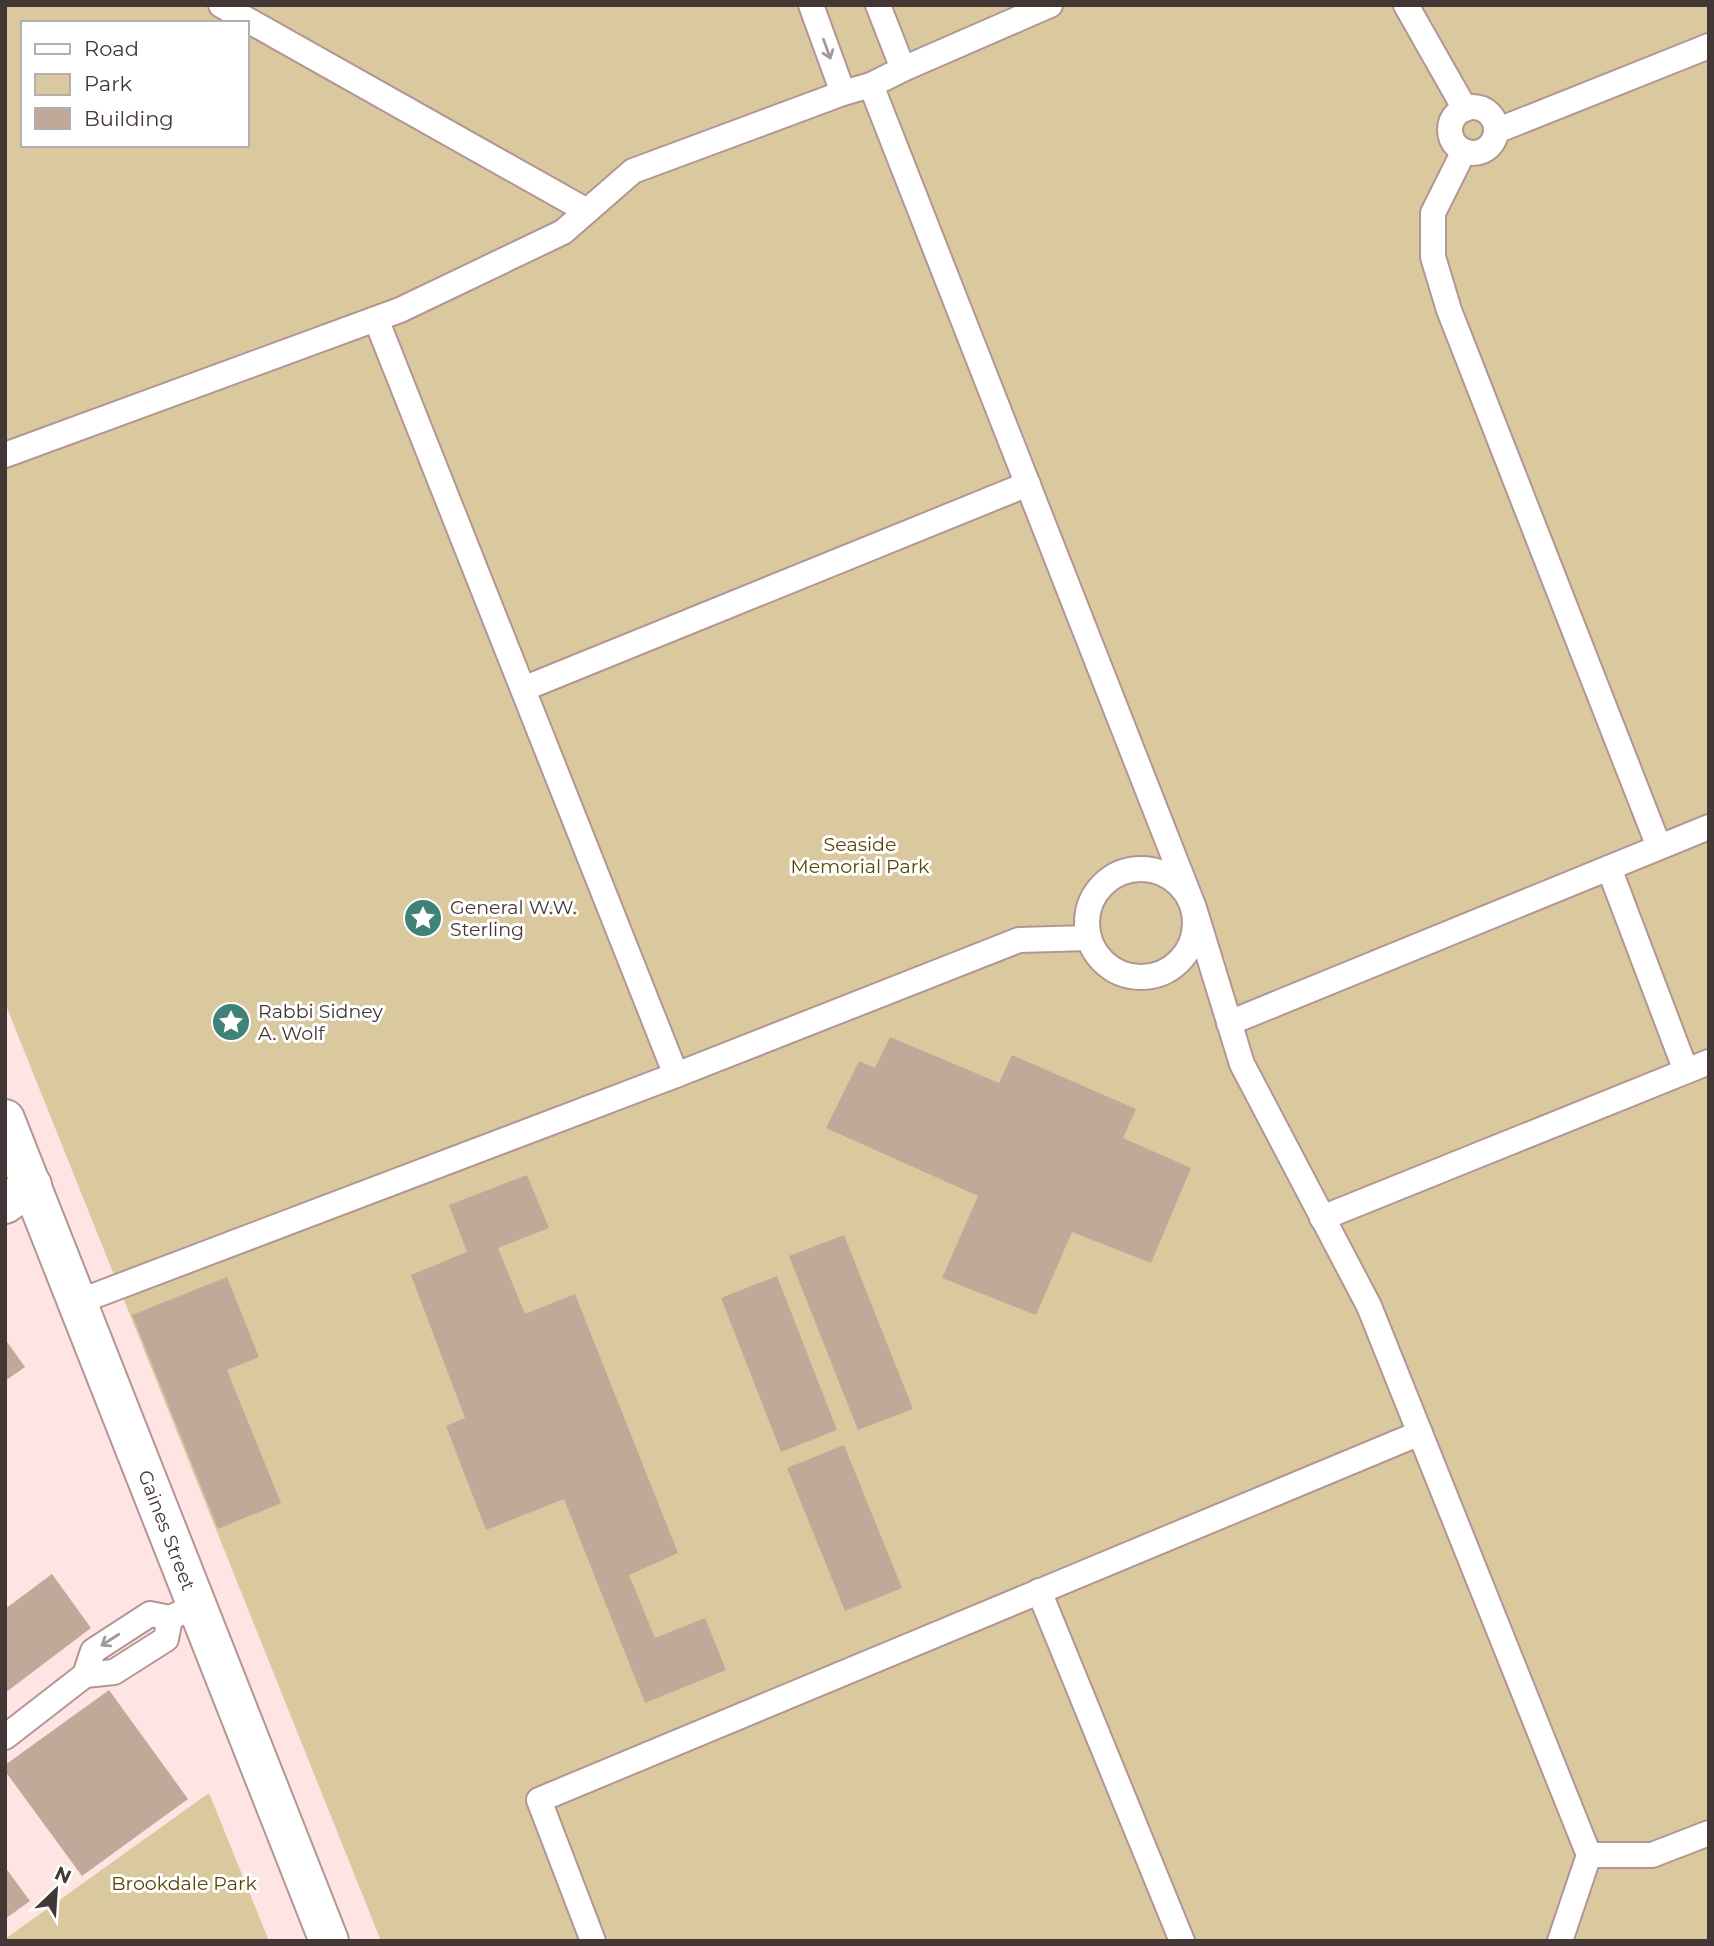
<svg xmlns="http://www.w3.org/2000/svg" width="1714" height="1946" font-family="Montserrat,sans-serif">
	<style>
		.green { fill: #dac89e; fill-rule: evenodd }
		.building { fill: #c1a99a }
		.lines { fill: none; stroke-linecap: round; stroke-linejoin: round }
		.service-casing { stroke: #b39693; stroke-width: 28 }
		.minor-casing { stroke: #b39693; stroke-width: 42 }
		.service { stroke: #fff; stroke-width: 24 }
		.minor { stroke: #fff; stroke-width: 38 }
		.oneway { stroke: #a19b9a }
		.labels { text-anchor: middle; stroke-width: 6; stroke-linejoin: round; paint-order: stroke }
		.park-label { font-size: 19px; fill: #5c4603; stroke: #fff }
		.poi-label { font-size: 19px; fill: #433735; stroke: #fff; text-anchor: start }
		.street-label { font-size: 19px; fill: #433735; stroke: #fff }
	</style>
	<rect width="100%" height="100%" fill="#fee5e3"/>
	<g class="green">
		<path d="M 5,5 L 1709,5 L 1709,1941 L 381,1941 L 5,1003 ZM 23,23 L 247,23 L 247,145 L 23,145 Z"/>
		<polygon points="209,1793 269,1941 5,1941 5,1939"/>
	</g>
	<g class="building">
		<polygon points="890,1037 999,1083 1012,1055 1136,1109 1123,1138 1191,1168 1151,1263 1072,1232 1036,1315 942,1278 978,1196 826,1128 859,1061 875,1068"/>
		<polygon points="527,1175 549,1228 498,1248 525,1314 575,1294 678,1553 629,1575 655,1638 705,1618 726,1670 645,1703 564,1499 486,1530 446,1426 465,1418 411,1275 467,1252 449,1205"/>
		<polygon points="844,1235 913,1409 858,1430 789,1256"/>
		<polygon points="777,1276 837,1430 781,1452 721,1298"/>
		<polygon points="227,1277 259,1357 227,1370 281,1503 218,1529 132,1315"/>
		<polygon points="5,1339 25,1367 5,1381"/>
		<polygon points="844,1445 902,1588 845,1611 787,1468"/>
		<polygon points="52,1574 91,1628 5,1693 5,1609"/>
		<polygon points="109,1690 188,1799 82,1876 5,1771 5,1765"/>
		<polygon points="5,1867 30,1901 5,1919"/>
	</g>
	<g class="lines">
		<defs>
			<g id="service">
				<polyline points="221,5 587,211"/>
				<polyline points="811,5 843,93"/>
				<polyline points="878,5 903,69"/>
				<polyline points="1406,5 1465,109"/>
				<polyline points="871,85 1194,908 1242,1064 1369,1306 1589,1855 1560,1941"/>
				<circle cx="1473" cy="130" r="23"/>
				<polyline points="1496,131 1709,46"/>
				<polyline points="1464,151 1433,213 1433,257 1449,310 1659,847"/>
				<polyline points="376,319 676,1075"/>
				<polyline points="5,455 400,310 563,232 633,171 843,93 871,85 903,69 1050,5"/>
				<polyline points="523,689 1028,484"/>
				<polyline points="1609,868 1686,1071"/>
				<circle cx="1141" cy="923" r="54"/>
				<polyline points="1229,1023 1709,827"/>
				<polyline points="1322,1218 1709,1062"/>
				<polyline points="78,1302 676,1075 1019,940 1089,938"/>
				<polyline points="1039,1591 1182,1941"/>
				<polyline points="170,1618 166,1639 114,1672 85,1675 93,1651 150,1614 170,1618 197,1605"/>
				<polyline points="5,1737 85,1675"/>
				<polyline points="1589,1855 1652,1855 1709,1833"/>
				<polyline points="593,1941 539,1800 1420,1433"/>
			</g>
			<g id="minor">
				<polyline points="5,1119 329,1941"/>
				<polyline points="5,1204 32,1185"/>
			</g>
		</defs>
		<use href="#service" class="service-casing"/>
		<use href="#minor" class="minor-casing"/>
		<use href="#service" class="service"/>
		<use href="#minor" class="minor"/>
	</g>
	<defs><path id="oneway-shaft" d="M-6 0H5M1.5-3L5.5 0L1.5 3" fill="none" stroke-width="1.6" stroke-linecap="round" stroke-linejoin="round" transform="scale(1.75)"/></defs>
	<g class="oneway">
		<use href="#oneway-shaft" transform="translate(827 49) rotate(70)"/>
		<use href="#oneway-shaft" transform="translate(110 1640) rotate(147)"/>
	</g>
	<defs>
		<symbol id="sight-disc" viewBox="-11 -11 22 22"><circle r="9.5" fill="#3f8378" stroke="#fff"/><path d="M0-6L1.8-2.2L6-1.7L2.9 1.2L3.7 5.4L0 3.3L-3.7 5.4L-2.9 1.2L-6-1.7L-1.8-2.2Z" fill="#fff"/></symbol>
	</defs>
	<g fill-rule="evenodd">
		<use href="#sight-disc" x="401" y="896" width="44" height="44"/>
		<use href="#sight-disc" x="209" y="1000" width="44" height="44"/>
	</g>
	<g class="labels">
		<g class="park-label">
			<text x="860" y="851">Seaside<tspan x="860" dy="22">Memorial Park</tspan></text>
			<text x="184" y="1890">Brookdale Park</text>
		</g>
		<g class="poi-label">
			<text x="450" y="914">General W.W.<tspan x="450" dy="22">Sterling</tspan></text>
			<text x="258" y="1018">Rabbi Sidney<tspan x="258" dy="22">A. Wolf</tspan></text>
		</g>
		<g class="street-label">
			<text transform="translate(167 1530) rotate(69)" y="7">Gaines Street</text>
		</g>
	</g>
	<rect width="1714" height="1946" fill="none" stroke="#433735" stroke-width="14"/>
	<rect x="21" y="21" width="228" height="126" fill="#ffffff" stroke="#b4afae" stroke-width="2"/>
	<rect x="35" y="44" width="35" height="10" fill="#ffffff" stroke="#b4afae" stroke-width="2"/>
	<text x="84" y="56" font-size="21" fill="#433735">Road</text>
	<rect x="35" y="74" width="35" height="21" fill="#dac89e" stroke="#b4afae" stroke-width="2"/>
	<text x="84" y="91" font-size="21" fill="#433735">Park</text>
	<rect x="35" y="108" width="35" height="21" fill="#c1a99a" stroke="#b4afae" stroke-width="2"/>
	<text x="84" y="126" font-size="21" fill="#433735">Building</text>
	<g transform="translate(56 1890) rotate(25)" stroke="#ffffff" stroke-width="5" paint-order="stroke">
	<path d="M0-5L12 26L0 18L-12 26Z" fill="#433735"/>
	<text y="-10" font-size="19" font-weight="bold" text-anchor="middle" fill="#433735">N</text>
	</g>
</svg>
